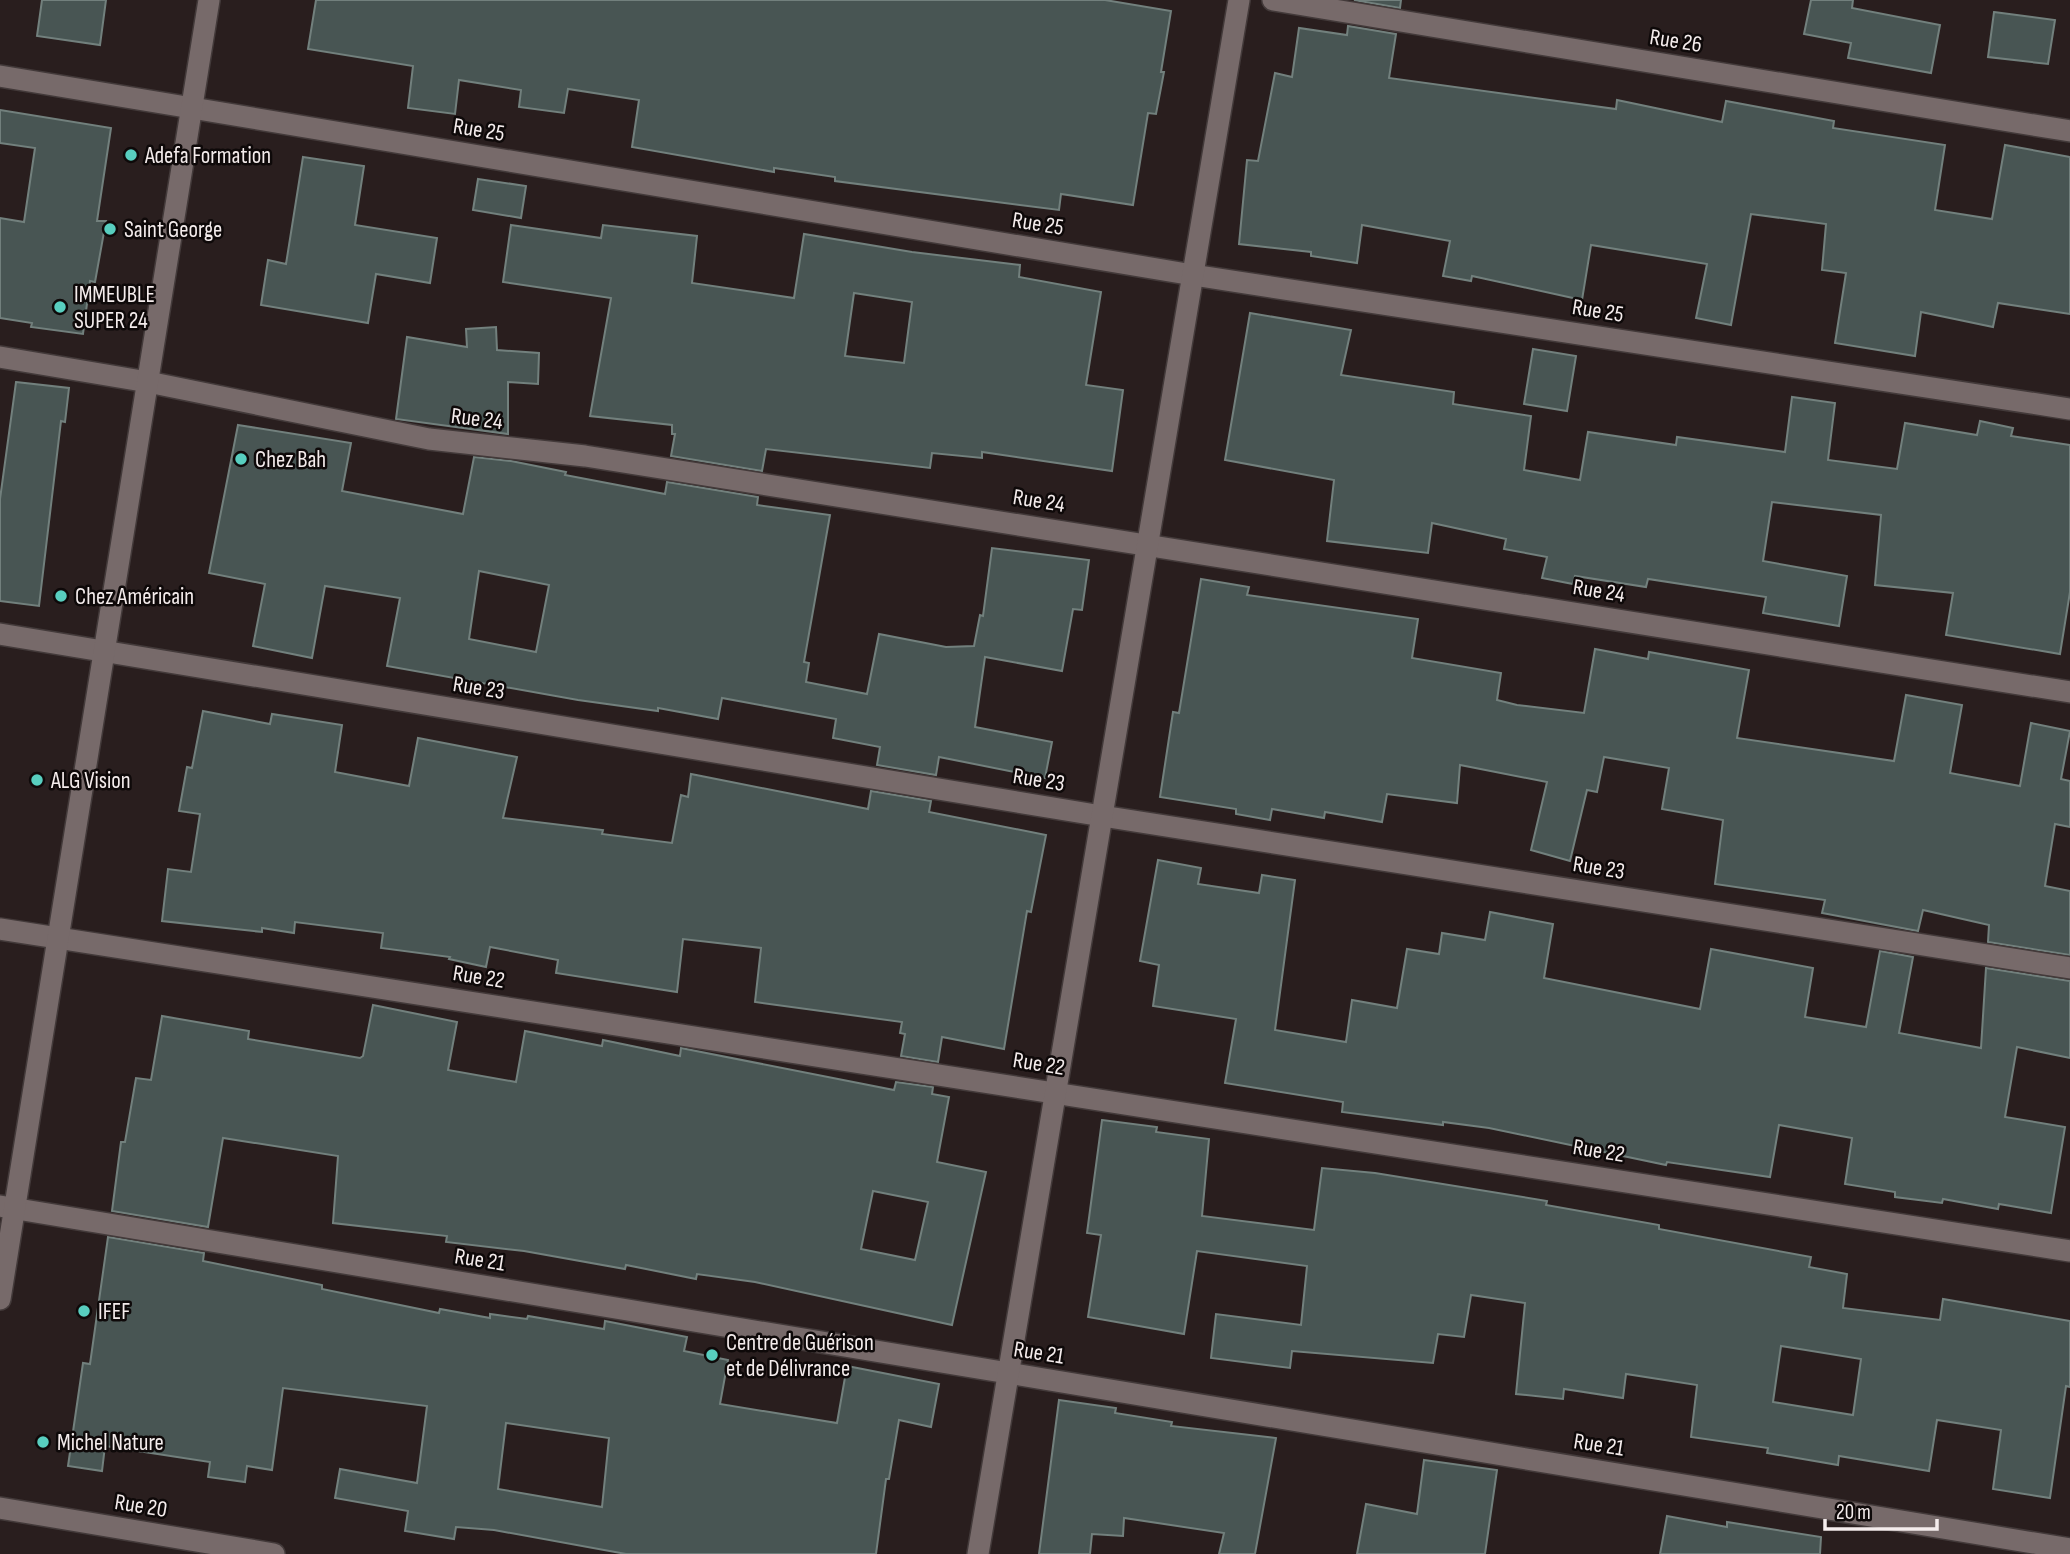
<svg xmlns="http://www.w3.org/2000/svg" width="2070" height="1554" font-family="'Sofia Sans Condensed',sans-serif">
	<style>
		.building { fill: #485553; stroke: #72807d; stroke-width: 2; fill-rule: evenodd }
		.lines { fill: none; stroke-linecap: round; stroke-linejoin: round }
		.street-casing { stroke: #433a3a; stroke-width: 24 }
		.secondary-casing { stroke: #433a3a; stroke-width: 24 }
		.street { stroke: #776a6a; stroke-width: 21 }
		.secondary { stroke: #776a6a; stroke-width: 21 }
		.poi-dot { fill: #58cebf; stroke: #0e0909; stroke-width: 2.5 }
		.labels { text-anchor: middle; stroke-width: 5; stroke-linejoin: round; paint-order: stroke }
		.street-label { font-size: 23px; fill: #f4ecec; stroke: #0e0909 }
		.poi-label { font-size: 23px; fill: #f4ecec; stroke: #0e0909; text-anchor: start }
	</style>
	<rect width="100%" height="100%" fill="#291e1e"/>
	<g class="building">
		<polygon points="42,0 106,0 100,45 37,36"/>
		<polygon points="316,0 1105,0 1171,11 1161,72 1164,72 1156,114 1148,113 1133,205 1061,194 1059,210 835,181 835,177 774,168 774,172 632,147 639,100 568,89 564,113 519,107 521,90 459,80 455,114 408,108 413,66 308,49"/>
		<polygon points="1354,0 1401,0 1400,8"/>
		<polygon points="1811,0 1853,0 1852,8 1940,25 1931,73 1848,58 1851,43 1804,34"/>
		<polygon points="1994,12 2055,20 2048,64 1988,57"/>
		<polygon points="1348,26 1396,34 1389,78 1616,109 1617,100 1722,122 1726,101 1834,121 1833,128 1945,145 1935,210 1992,219 2005,145 2070,157 2070,314 1998,303 1993,327 1921,312 1915,356 1835,343 1846,273 1822,270 1826,224 1751,214 1731,325 1696,318 1707,264 1591,245 1582,300 1472,276 1471,281 1443,276 1450,241 1362,225 1357,263 1311,256 1311,252 1239,244 1247,160 1258,161 1275,73 1292,77 1299,28 1347,35"/>
		<polygon points="0,110 111,128 97,221 106,221 95,282 90,281 83,334 31,327 32,323 0,318 0,218 24,222 35,148 0,143"/>
		<polygon points="303,157 364,166 355,225 437,238 430,283 376,274 368,323 261,305 268,260 286,264"/>
		<polygon points="478,179 526,186 521,218 473,210"/>
		<path d="M 511,225 L 601,238 L 603,225 L 697,236 L 692,283 L 794,298 L 804,234 L 912,252 L 1020,265 L 1019,277 L 1101,292 L 1086,385 L 1123,390 L 1112,471 L 982,452 L 982,458 L 932,453 L 930,468 L 766,449 L 762,471 L 671,456 L 675,434 L 672,434 L 672,425 L 590,416 L 611,298 L 503,282 ZM 854,293 L 912,302 L 904,363 L 845,356 Z"/>
		<polygon points="1250,313 1351,330 1341,375 1454,392 1453,404 1531,416 1524,470 1580,480 1588,432 1676,445 1677,437 1785,452 1792,397 1835,403 1828,460 1897,469 1905,423 1977,435 1980,421 2013,428 2011,436 2070,445 2070,592 2060,654 1946,635 1953,593 1875,585 1881,515 1772,502 1763,561 1847,576 1839,626 1763,613 1766,597 1648,579 1646,587 1575,576 1573,584 1542,578 1547,557 1504,549 1506,539 1432,523 1428,553 1327,541 1334,480 1225,460"/>
		<polygon points="496,327 497,350 539,353 538,384 508,382 508,434 396,419 407,337 467,347 466,329"/>
		<polygon points="1533,349 1576,356 1567,411 1524,404"/>
		<polygon points="16,382 69,388 65,422 61,421 39,606 0,601 0,499"/>
		<path d="M 238,425 L 351,443 L 342,491 L 463,514 L 474,457 L 511,461 L 566,472 L 565,475 L 665,494 L 667,482 L 758,497 L 757,505 L 830,515 L 804,662 L 809,663 L 806,682 L 867,694 L 879,634 L 946,647 L 974,646 L 980,615 L 983,616 L 992,548 L 1089,560 L 1082,610 L 1073,609 L 1062,671 L 985,657 L 975,727 L 1052,742 L 1045,778 L 939,757 L 936,775 L 877,765 L 880,747 L 833,738 L 836,719 L 722,698 L 718,719 L 658,708 L 658,711 L 578,700 L 387,666 L 400,598 L 325,586 L 312,658 L 253,646 L 265,584 L 209,573 ZM 479,571 L 549,585 L 536,652 L 469,639 Z"/>
		<polygon points="1201,579 1249,587 1247,595 1418,619 1412,658 1501,673 1497,700 1517,705 1584,713 1595,649 1648,659 1649,652 1749,670 1737,738 1894,761 1906,695 1962,705 1950,773 2020,786 2031,723 2070,731 2061,779 2070,781 2070,827 2055,824 2045,886 2070,891 2070,955 1988,942 1989,925 1923,910 1918,931 1822,913 1825,900 1715,884 1723,820 1662,809 1669,768 1604,757 1597,792 1587,790 1570,861 1531,850 1547,782 1460,765 1457,803 1387,794 1382,822 1325,812 1324,818 1272,809 1270,820 1236,814 1236,809 1160,797 1173,712 1179,713"/>
		<polygon points="203,711 270,724 272,714 342,725 335,772 409,786 418,738 517,757 503,818 603,830 602,834 672,843 681,795 688,797 691,774 868,809 871,791 931,801 929,812 1046,835 1031,912 1027,911 1004,1049 942,1037 938,1062 901,1056 905,1034 900,1033 902,1022 755,1002 761,948 683,939 677,992 556,973 558,960 490,947 486,967 449,959 450,957 381,948 383,933 295,922 294,933 262,928 262,932 162,921 168,869 191,872 200,814 179,811 187,767 192,768"/>
		<polygon points="1158,860 1201,868 1198,884 1259,893 1262,875 1295,880 1275,1030 1346,1042 1352,1000 1397,1008 1407,949 1439,954 1442,933 1485,940 1490,912 1553,924 1544,978 1700,1009 1711,949 1813,968 1805,1017 1866,1027 1880,951 1913,957 1899,1033 1981,1048 1986,968 2070,981 2070,1058 2017,1047 2005,1117 2065,1127 2051,1213 1999,1204 1998,1209 1943,1199 1942,1203 1895,1197 1895,1192 1845,1184 1852,1138 1779,1125 1770,1177 1667,1162 1666,1165 1489,1128 1443,1122 1443,1125 1342,1112 1343,1102 1225,1083 1236,1019 1153,1006 1159,965 1140,961"/>
		<path d="M 373,1005 L 457,1022 L 448,1070 L 516,1082 L 525,1031 L 602,1046 L 603,1040 L 680,1056 L 681,1048 L 691,1050 L 894,1090 L 896,1082 L 933,1087 L 932,1094 L 949,1097 L 937,1162 L 986,1172 L 952,1325 L 755,1282 L 697,1274 L 696,1279 L 626,1265 L 625,1269 L 524,1251 L 446,1242 L 447,1236 L 333,1223 L 338,1156 L 223,1138 L 208,1227 L 112,1211 L 121,1142 L 125,1142 L 136,1078 L 151,1080 L 162,1016 L 249,1031 L 248,1039 L 360,1058 L 363,1056 ZM 873,1191 L 928,1202 L 915,1260 L 861,1249 Z"/>
		<path d="M 1102,1120 L 1157,1127 L 1156,1132 L 1209,1139 L 1202,1216 L 1314,1230 L 1322,1168 L 1375,1173 L 1547,1201 L 1546,1205 L 1659,1225 L 1659,1229 L 1811,1257 L 1809,1267 L 1847,1274 L 1843,1308 L 1940,1320 L 1943,1299 L 2070,1321 L 2070,1387 L 2066,1386 L 2050,1498 L 1993,1489 L 2001,1430 L 1937,1420 L 1929,1471 L 1839,1456 L 1838,1465 L 1767,1453 L 1768,1448 L 1691,1437 L 1697,1385 L 1626,1374 L 1623,1398 L 1564,1389 L 1563,1399 L 1516,1394 L 1525,1303 L 1471,1295 L 1464,1337 L 1438,1334 L 1433,1363 L 1292,1351 L 1290,1368 L 1211,1358 L 1216,1314 L 1301,1325 L 1307,1266 L 1197,1251 L 1184,1334 L 1088,1317 L 1101,1235 L 1087,1233 ZM 1781,1346 L 1861,1359 L 1853,1415 L 1773,1402 Z"/>
		<path d="M 108,1237 L 204,1253 L 203,1261 L 322,1285 L 322,1289 L 439,1313 L 440,1309 L 490,1318 L 490,1314 L 527,1319 L 528,1316 L 604,1329 L 605,1321 L 687,1337 L 684,1351 L 728,1360 L 720,1404 L 837,1423 L 847,1366 L 939,1384 L 931,1427 L 899,1420 L 889,1479 L 886,1479 L 876,1554 L 626,1554 L 494,1530 L 456,1527 L 454,1539 L 405,1531 L 408,1511 L 335,1498 L 340,1469 L 417,1483 L 427,1406 L 283,1388 L 272,1470 L 247,1466 L 245,1482 L 208,1477 L 210,1462 L 105,1446 L 102,1471 L 68,1466 L 83,1363 L 90,1364 ZM 506,1423 L 609,1438 L 602,1507 L 498,1489 Z"/>
		<polygon points="1059,1400 1116,1408 1115,1413 1172,1422 1171,1426 1276,1438 1255,1554 1219,1554 1224,1533 1124,1518 1123,1536 1092,1534 1090,1554 1039,1554"/>
		<polygon points="1424,1460 1497,1470 1485,1554 1357,1554 1366,1504 1417,1514"/>
		<polygon points="1667,1516 1727,1527 1727,1522 1821,1537 1820,1554 1660,1554"/>
	</g>
	<g class="lines">
		<defs>
			<g id="street">
				<polyline points="1273,0 2070,131"/>
				<polyline points="0,76 1193,275 2070,409"/>
				<polyline points="0,357 148,382 429,439 585,456 2070,692"/>
				<polyline points="0,634 1102,816 2070,968"/>
				<polyline points="0,929 2070,1251"/>
				<polyline points="0,1206 2070,1549"/>
				<polyline points="0,1508 274,1554"/>
				<polyline points="978,1554 1239,0"/>
			</g>
			<polyline id="secondary" points="0,1299 209,0"/>
		</defs>
		<use href="#street" class="street-casing"/>
		<use href="#secondary" class="secondary-casing"/>
		<use href="#street" class="street"/>
		<use href="#secondary" class="secondary"/>
	</g>
	<g class="poi-dot">
		<circle cx="131" cy="155" r="7"/>
		<circle cx="110" cy="229" r="7"/>
		<circle cx="60" cy="307" r="7"/>
		<circle cx="241" cy="459" r="7"/>
		<circle cx="61" cy="596" r="7"/>
		<circle cx="37" cy="780" r="7"/>
		<circle cx="84" cy="1311" r="7"/>
		<circle cx="712" cy="1355" r="7"/>
		<circle cx="43" cy="1442" r="7"/>
	</g>
	<g class="labels">
		<g class="street-label">
			<text transform="translate(1676 40) rotate(9)" y="8">Rue 26</text>
			<text transform="translate(479 129) rotate(9)" y="8">Rue 25</text>
			<text transform="translate(1038 223) rotate(9)" y="8">Rue 25</text>
			<text transform="translate(1598 310) rotate(9)" y="8">Rue 25</text>
			<text transform="translate(477 418) rotate(7)" y="8">Rue 24</text>
			<text transform="translate(1039 500) rotate(9)" y="8">Rue 24</text>
			<text transform="translate(1599 590) rotate(9)" y="8">Rue 24</text>
			<text transform="translate(479 687) rotate(9)" y="8">Rue 23</text>
			<text transform="translate(1039 779) rotate(9)" y="8">Rue 23</text>
			<text transform="translate(1599 867) rotate(9)" y="8">Rue 23</text>
			<text transform="translate(479 976) rotate(9)" y="8">Rue 22</text>
			<text transform="translate(1039 1063) rotate(9)" y="8">Rue 22</text>
			<text transform="translate(1599 1150) rotate(9)" y="8">Rue 22</text>
			<text transform="translate(480 1259) rotate(9)" y="8">Rue 21</text>
			<text transform="translate(1039 1352) rotate(9)" y="8">Rue 21</text>
			<text transform="translate(1599 1444) rotate(9)" y="8">Rue 21</text>
			<text transform="translate(141 1505) rotate(9)" y="8">Rue 20</text>
		</g>
		<g class="poi-label">
			<text x="145" y="163">Adefa Formation</text>
			<text x="124" y="237">Saint George</text>
			<text x="74" y="302">IMMEUBLE<tspan x="74" dy="26">SUPER 24</tspan></text>
			<text x="255" y="467">Chez Bah</text>
			<text x="75" y="604">Chez Américain</text>
			<text x="51" y="788">ALG Vision</text>
			<text x="98" y="1319">IFEF</text>
			<text x="726" y="1350">Centre de Guérison<tspan x="726" dy="26">et de Délivrance</tspan></text>
			<text x="57" y="1450">Michel Nature</text>
		</g>
	</g>
	<path d="M1825 1519v10h112v-10" fill="none" stroke="#f4ecec" stroke-width="3.5"/>
	<text x="1836" y="1519" font-size="21" fill="#f4ecec" stroke="#0e0909" stroke-width="5" paint-order="stroke">20 m</text>
</svg>
